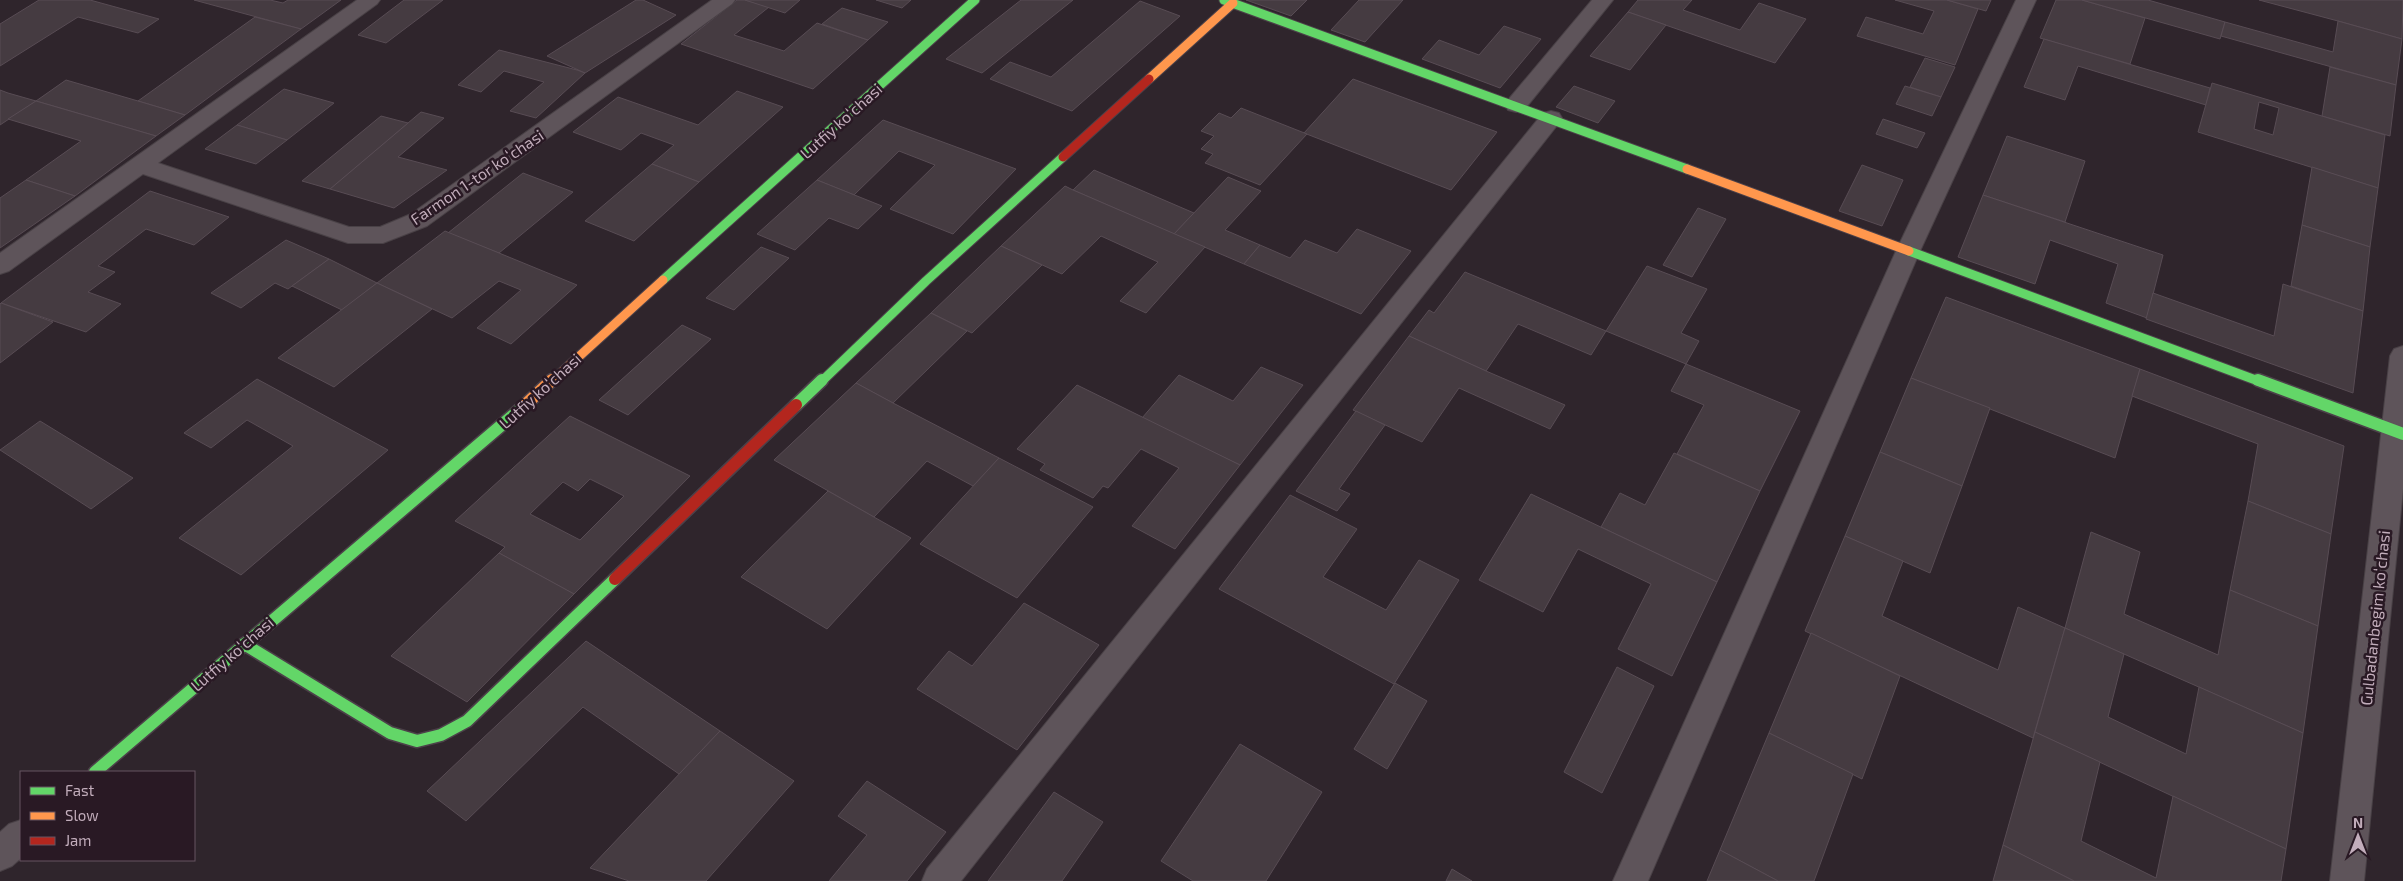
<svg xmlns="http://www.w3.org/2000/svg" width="2403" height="881" font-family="'Exo 2',sans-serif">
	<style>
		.building { fill: #453b41; stroke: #584c54; fill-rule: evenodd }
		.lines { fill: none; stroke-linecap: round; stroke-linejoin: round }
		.street-casing { stroke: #494146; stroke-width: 2 }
		.fast-far1-casing { stroke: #4c4149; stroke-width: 11 }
		.fast-casing { stroke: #4c4149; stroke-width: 15 }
		.slow-far1-casing { stroke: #4c4149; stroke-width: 11 }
		.slow-casing { stroke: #4c4149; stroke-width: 15 }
		.jam-far1-casing { stroke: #4c4149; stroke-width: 11 }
		.jam-casing { stroke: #4c4149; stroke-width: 15 }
		.street { fill: #5e545a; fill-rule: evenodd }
		.fast-far1 { stroke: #63d668; stroke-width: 9 }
		.fast { stroke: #63d668; stroke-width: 12 }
		.slow-far1 { stroke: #ff974d; stroke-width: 9 }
		.slow { stroke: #ff974d; stroke-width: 12 }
		.jam-far1 { stroke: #b3261e; stroke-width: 9 }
		.jam { stroke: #b3261e; stroke-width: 12 }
		.labels { text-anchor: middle; stroke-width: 5; stroke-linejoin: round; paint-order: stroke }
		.street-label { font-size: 16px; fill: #c2adbb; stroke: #291924 }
	</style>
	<rect width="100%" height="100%" fill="#2f252c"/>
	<g class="building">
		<polygon points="39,0 90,0 159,19 138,33 78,17 0,66 0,24"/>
		<polygon points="194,0 270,0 283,3 288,0 341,0 301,29"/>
		<polygon points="404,0 443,0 386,43 358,35"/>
		<polygon points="636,0 643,0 676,15 585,73 547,56"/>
		<polygon points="737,0 745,0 769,7 734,35 784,51 817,23 868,40 813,89 681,44"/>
		<polygon points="745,0 800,0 785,13"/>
		<polygon points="876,0 911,0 902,8"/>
		<polygon points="1021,0 1073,0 982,73 946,59"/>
		<polygon points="1246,0 1307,0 1291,16"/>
		<polygon points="1359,0 1403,0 1365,42 1331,30"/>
		<polygon points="1638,0 1692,0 1683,10 1740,30 1759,3 1806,19 1775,63 1628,12"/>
		<polygon points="1895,0 1947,0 1978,9 1955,65 1857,36 1866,17 1923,34 1934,11"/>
		<polygon points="1947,0 1991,0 1986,11"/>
		<polygon points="2056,0 2082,0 2145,18 2130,64 2040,38"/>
		<polygon points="2082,0 2148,0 2225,22 2220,39"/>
		<polygon points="2259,0 2403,0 2402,39 2338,21"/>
		<polygon points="1140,1 1180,16 1072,111 990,79 1010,62 1051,77"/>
		<polygon points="842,8 888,22 868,40 822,24"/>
		<polygon points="1628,12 1666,25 1630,70 1590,56"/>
		<polygon points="255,17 301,29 185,115 138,101"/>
		<polygon points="2338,21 2402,39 2396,85 2221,36 2225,22 2333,52"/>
		<polygon points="1504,26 1541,39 1500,88 1422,59 1439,40 1479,55"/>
		<polygon points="2044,39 2210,88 2206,105 2078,66 2065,100 2024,87"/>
		<polygon points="499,50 577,70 585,73 536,118 510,111 544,82 504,71 481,92 458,85"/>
		<polygon points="1925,58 1955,67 1941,97 1910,87"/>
		<polygon points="2330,67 2396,85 2390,136 2322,116"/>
		<polygon points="1353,79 1497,132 1451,190 1304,133"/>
		<polygon points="66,80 138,101 185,115 156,136 36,101"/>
		<path d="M 2212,83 L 2385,135 L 2378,188 L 2198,132 ZM 2259,102 L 2279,108 L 2273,135 L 2254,129 Z"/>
		<polygon points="1574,86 1615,101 1598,123 1556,107"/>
		<polygon points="1905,86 1941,97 1932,116 1896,104"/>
		<polygon points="284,89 334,103 287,140 237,125"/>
		<polygon points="0,90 8,93 36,101 0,125"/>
		<polygon points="737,91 783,107 699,182 652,164 674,145 641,133 621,150 573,132 618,97 698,125"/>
		<polygon points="36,101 156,136 75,196 26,180 81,141 8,119"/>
		<polygon points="1241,108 1307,134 1260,185 1205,163 1213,154 1201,149 1214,136 1201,131 1219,113 1231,118"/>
		<polygon points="421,112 444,118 398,157 447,170 394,208 330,189"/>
		<polygon points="381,116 408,123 330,189 302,181"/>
		<polygon points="1883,119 1925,133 1917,148 1876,134"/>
		<polygon points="883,120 1016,169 953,234 890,209 935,165 899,151 854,195 817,180"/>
		<polygon points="237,125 287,140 256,164 205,149"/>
		<polygon points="2007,136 2085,161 2065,222 1983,195"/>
		<polygon points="652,164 699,182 634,241 585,221"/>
		<polygon points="1862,165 1903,180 1882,226 1839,211"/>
		<polygon points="2312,167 2378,188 2370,247 2302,225"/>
		<polygon points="1094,170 1194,213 1174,234 1073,190"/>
		<polygon points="523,173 573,192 499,253 448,233"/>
		<polygon points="1228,177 1261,191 1225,230 1260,245 1244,264 1174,234"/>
		<polygon points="26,180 75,196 0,248 0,198"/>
		<polygon points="817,180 882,206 858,229 829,218 795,250 757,234"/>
		<polygon points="1065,186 1073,190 1205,247 1146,313 1120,301 1158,262 1101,236 1062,274 1001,246"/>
		<polygon points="150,191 229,217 194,245 146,229 98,266 115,272 88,292 121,304 86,332 1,303"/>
		<polygon points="1983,195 2163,255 2147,318 2106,303 2118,264 2050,240 2035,284 1958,257"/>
		<polygon points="1698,208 1726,219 1692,277 1663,265"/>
		<polygon points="2302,225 2370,247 2363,311 2291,286"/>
		<polygon points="1357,229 1411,251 1361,314 1244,264 1260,245 1290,258 1305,240 1337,253"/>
		<polygon points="445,231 499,253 577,285 511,344 477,328 521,290 499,281 452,318 377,283"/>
		<polygon points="286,240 329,259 288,289 275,283 241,308 211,293"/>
		<polygon points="1001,246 1042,265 972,333 931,313"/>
		<polygon points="761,247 789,258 734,310 706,298"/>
		<polygon points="329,259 377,283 342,310 292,286"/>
		<polygon points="1647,266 1707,289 1681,333 1699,341 1686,364 1606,331"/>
		<polygon points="1465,272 1606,331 1591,355 1518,324 1486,371 1409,336 1429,310 1434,313"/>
		<polygon points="377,283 432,309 334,387 278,358"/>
		<polygon points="2283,284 2363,311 2353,393 2146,319 2153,293 2274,336"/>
		<polygon points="1946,297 2140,369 2115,458 1911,378"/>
		<polygon points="1,303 53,322 0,363 0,304"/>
		<polygon points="931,313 967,331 893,403 856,383"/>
		<polygon points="682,325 711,339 628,415 599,400"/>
		<polygon points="1409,336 1486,371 1565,405 1550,429 1459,388 1422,442 1353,410"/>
		<polygon points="1686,364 1800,411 1760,491 1677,454 1704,405 1671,391"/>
		<polygon points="1261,367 1303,385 1240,465 1142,418 1179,375 1233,401"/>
		<polygon points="2140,369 2344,446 2331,534 2248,501 2258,444 2132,396"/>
		<polygon points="1911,378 1990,408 1962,486 1880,452"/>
		<polygon points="257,379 388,450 241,575 179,538 293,446 247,420 211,448 184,433"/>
		<polygon points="856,383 893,403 999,458 973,486 927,461 874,517 774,460"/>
		<polygon points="1077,385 1240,465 1175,549 1132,526 1179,468 1141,449 1108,488 1103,486 1093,498 1040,470 1045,464 1017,449"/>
		<polygon points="1356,411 1385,425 1339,489 1350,494 1337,511 1296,491"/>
		<path d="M 570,416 L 690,476 L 574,594 L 499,553 L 505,547 L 455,521 ZM 590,479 L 624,496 L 580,540 L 530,514 L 563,482 L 578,491 Z"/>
		<polygon points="40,421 133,478 91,509 0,450"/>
		<polygon points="1880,452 1962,486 1930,573 1845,536"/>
		<polygon points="1674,453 1760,491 1717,582 1601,527 1620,493 1645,505"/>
		<polygon points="999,458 1093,507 1017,598 920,544"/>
		<polygon points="828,491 911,538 827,629 741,577"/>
		<polygon points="1531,494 1717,582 1672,676 1618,649 1651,584 1578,549 1543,612 1479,580"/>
		<polygon points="1290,495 1357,529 1323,577 1386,610 1419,560 1459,580 1394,684 1219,589"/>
		<polygon points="2248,501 2331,534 2318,626 2230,590"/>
		<polygon points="2091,532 2140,552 2124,614 2218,655 2230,590 2318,626 2303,733 2065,628"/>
		<polygon points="1845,536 1903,561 1882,616 1998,670 2018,607 2065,628 2033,738 1805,631"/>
		<polygon points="499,553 574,594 467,702 391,656"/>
		<polygon points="1024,603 1099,645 1017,750 917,689 949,651 972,666"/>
		<polygon points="2065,628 2124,654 2108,717 2186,754 2199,687 2303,733 2286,849 2035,732"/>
		<polygon points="1811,633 1900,676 1862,779 1769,733"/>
		<polygon points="586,641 720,731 679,774 583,707 466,821 427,791"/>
		<polygon points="1617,667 1654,686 1602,793 1564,772"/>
		<polygon points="1395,683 1427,701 1387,769 1354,749"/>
		<polygon points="720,731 794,781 706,881 629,881 590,868"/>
		<polygon points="2035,732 2100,762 2081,841 2156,878 2173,796 2286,849 2281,881 2074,881 2003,845"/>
		<polygon points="1769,733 1853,774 1814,881 1778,881 1720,850"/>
		<polygon points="1240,744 1322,792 1266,881 1193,881 1161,861"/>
		<polygon points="867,781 946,832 907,881 829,881 867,835 838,816"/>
		<polygon points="1054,792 1103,822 1062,881 988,881"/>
		<polygon points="2003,845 2074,881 1993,881"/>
		<polygon points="1720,850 1778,881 1707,881"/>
		<polygon points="1452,869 1472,881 1446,881"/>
	</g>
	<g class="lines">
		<defs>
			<g id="street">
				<polygon points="357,0 380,0 377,4 158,163 349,227 380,227 411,214 712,0 735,0 732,4 427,226 383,243 348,243 143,174 9,271 0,274 0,253"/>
				<polygon points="1592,0 1613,0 1524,110 1516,112 1508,110 1505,105 1508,100"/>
				<polygon points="2016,0 2036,0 1920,251 1648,881 1613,881 1896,251"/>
				<polygon points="1551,111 1559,113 1562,118 1559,123 961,881 922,881 927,869 1543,113"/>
				<polygon points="2403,346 2403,489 2364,881 2330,881 2390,356 2394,349"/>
				<polygon points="21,820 21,858 12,866 0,871 0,832 9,824"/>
			</g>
			<g id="fast-far1">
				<polyline points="1224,0 1687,169"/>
				<polyline points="1909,251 2261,382"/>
				<polyline points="663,280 975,0"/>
				<polyline points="821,382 926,281 1063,157"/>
			</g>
			<g id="fast">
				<polyline points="2258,380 2403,434"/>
				<polyline points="796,405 822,380"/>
				<polyline points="244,644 390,733 417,741 441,735 467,721 615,579"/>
				<polyline points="95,772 524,406"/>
			</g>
			<g id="slow-far1">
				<polyline points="1149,79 1233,3"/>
				<polyline points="1687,169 1909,251"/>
				<polyline points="551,382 663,280"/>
			</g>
			<polyline id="slow" points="524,406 552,380"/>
			<polyline id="jam-far1" points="1063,157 1149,79"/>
			<polyline id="jam" points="615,579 796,405"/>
		</defs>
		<use href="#street" class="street-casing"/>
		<use href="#fast-far1" class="fast-far1-casing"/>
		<use href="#fast" class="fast-casing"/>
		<use href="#slow-far1" class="slow-far1-casing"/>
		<use href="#slow" class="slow-casing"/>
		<use href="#jam-far1" class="jam-far1-casing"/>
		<use href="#jam" class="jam-casing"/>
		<use href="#street" class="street"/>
		<use href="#fast-far1" class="fast-far1"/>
		<use href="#fast" class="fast"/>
		<use href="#slow-far1" class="slow-far1"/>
		<use href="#slow" class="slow"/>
		<use href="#jam-far1" class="jam-far1"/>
		<use href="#jam" class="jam"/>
	</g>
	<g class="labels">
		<g class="street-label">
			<text transform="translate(841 121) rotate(-42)" y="6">Lutfiy koʻchasi</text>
			<text transform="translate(477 177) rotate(-34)" y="6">Farmon 1-tor koʻchasi</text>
			<text transform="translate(540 391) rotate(-42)" y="6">Lutfiy koʻchasi</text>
			<text transform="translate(2375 618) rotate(-84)" y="6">Gulbadanbegim koʻchasi</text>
			<text transform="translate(232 654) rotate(-41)" y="6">Lutfiy koʻchasi</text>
		</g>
	</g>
	<rect x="20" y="771" width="175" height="90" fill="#291924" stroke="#665460"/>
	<rect x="30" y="787" width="25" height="8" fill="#63d668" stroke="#665460"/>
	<text x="65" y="796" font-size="15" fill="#c2adbb">Fast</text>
	<rect x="30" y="812" width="25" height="8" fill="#ff974d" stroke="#665460"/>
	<text x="65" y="821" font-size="15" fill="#c2adbb">Slow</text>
	<rect x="30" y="837" width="25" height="8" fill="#b3261e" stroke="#665460"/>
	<text x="65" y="846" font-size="15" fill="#c2adbb">Jam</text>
	<g transform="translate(2358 836)" stroke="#291924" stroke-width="4" paint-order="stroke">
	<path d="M0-4L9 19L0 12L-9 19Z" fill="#c2adbb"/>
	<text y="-8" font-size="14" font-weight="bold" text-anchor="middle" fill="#c2adbb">N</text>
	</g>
</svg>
